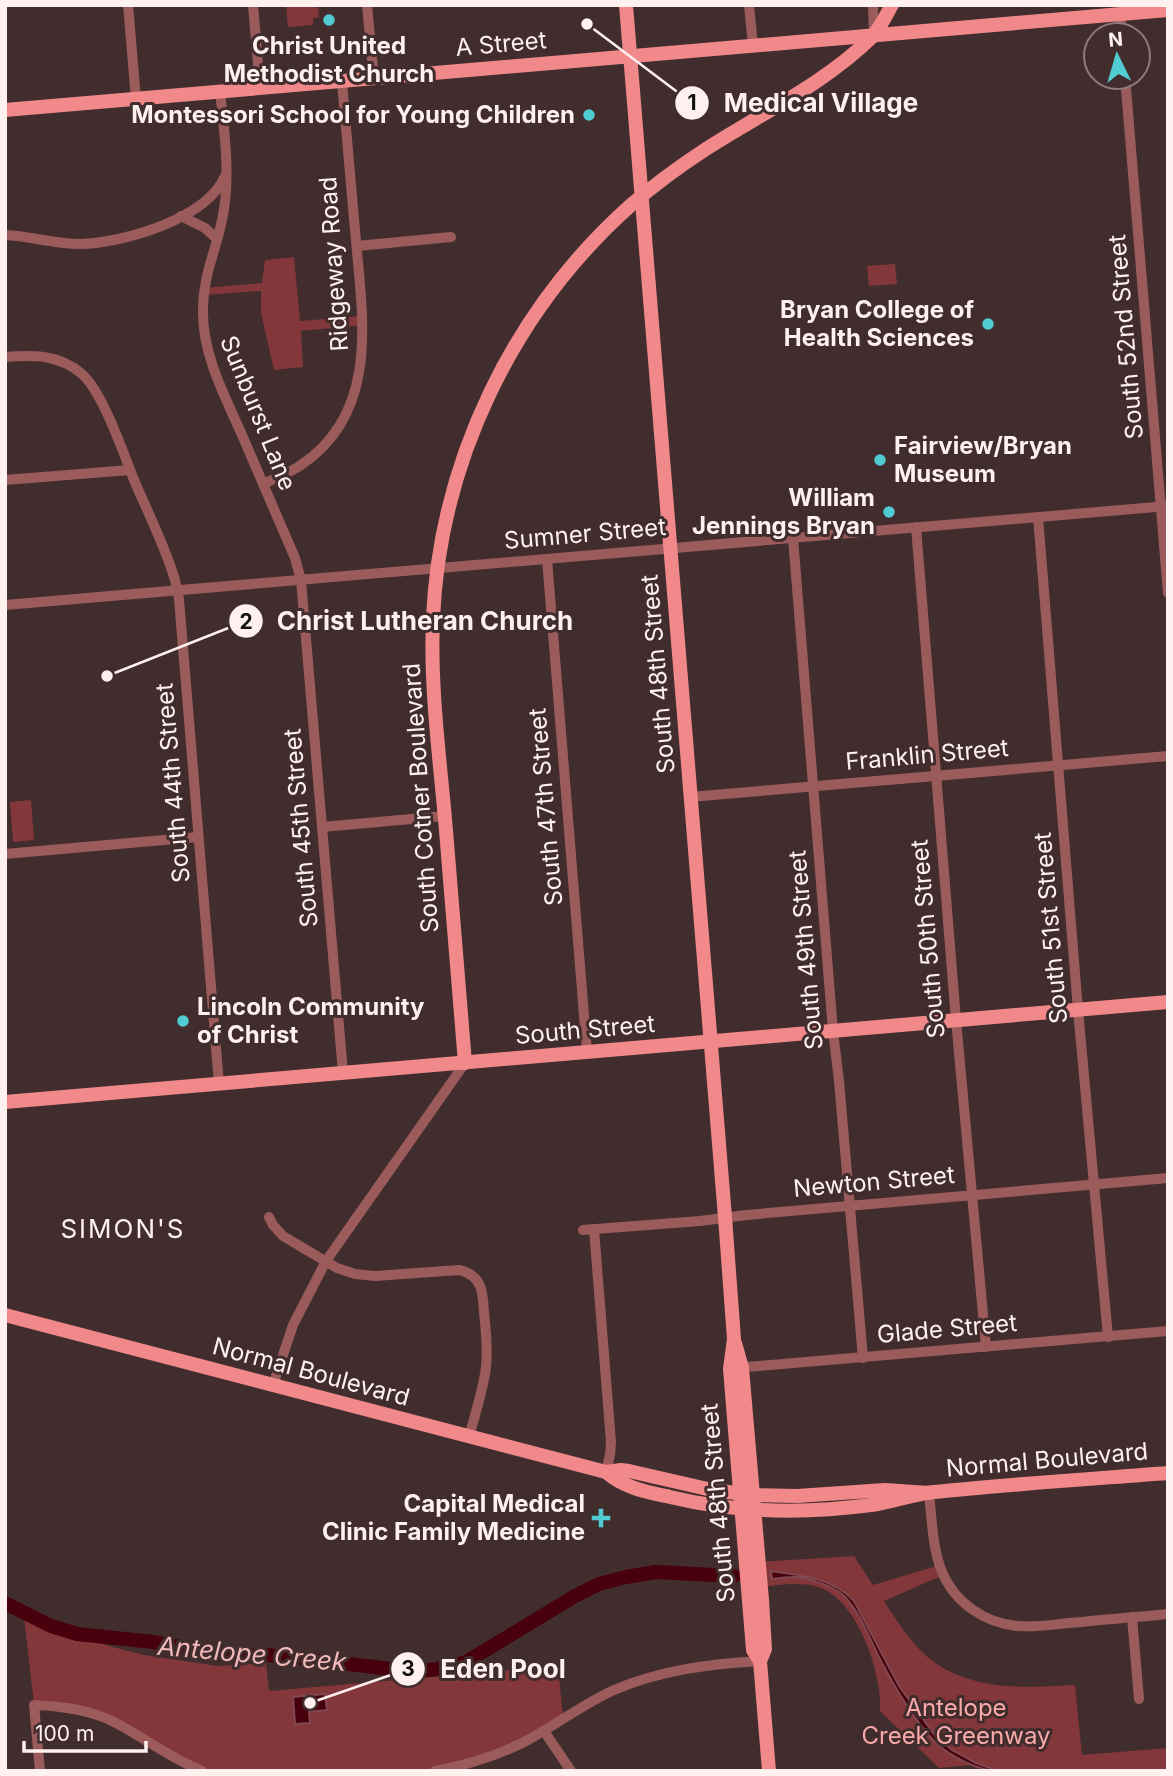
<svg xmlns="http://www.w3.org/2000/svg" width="1173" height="1776" font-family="Inter,sans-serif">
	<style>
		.green { fill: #83373a }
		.water { fill: #49000d; stroke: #804851; stroke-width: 2 }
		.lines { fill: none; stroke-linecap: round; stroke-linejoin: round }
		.river { stroke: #49000d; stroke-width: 14 }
		.minor { stroke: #9b5b5b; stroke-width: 10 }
		.major { stroke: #f1888a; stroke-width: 14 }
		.poi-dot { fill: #51ccd2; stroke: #412d2d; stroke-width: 2.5 }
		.labels { text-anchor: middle; stroke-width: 6; stroke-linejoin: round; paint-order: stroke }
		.street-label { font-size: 24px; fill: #fff1f0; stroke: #412d2d }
		.poi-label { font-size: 24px; font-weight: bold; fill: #fff1f0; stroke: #412d2d; text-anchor: end }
		.park-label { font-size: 24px; fill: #f9a9a9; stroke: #412d2d }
		.neighbourhood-label { font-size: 26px; letter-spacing: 2px; fill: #fff1f0; stroke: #412d2d }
		.water-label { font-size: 26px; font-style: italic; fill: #f1bab9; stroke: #412d2d }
		.leader { fill: none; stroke: #fff1f0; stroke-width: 2.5 }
		.callout-dot { fill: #fff1f0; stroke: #412d2d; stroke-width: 2.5 }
		.mark-label { font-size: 21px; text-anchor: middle; font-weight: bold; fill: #111 }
		.callout-label { font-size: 26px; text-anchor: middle; font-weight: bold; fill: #fff1f0; stroke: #412d2d; stroke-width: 6; stroke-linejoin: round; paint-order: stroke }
	</style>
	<rect width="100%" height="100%" fill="#412d2d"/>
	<g class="green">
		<polygon points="286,5 318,5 319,17 313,18 313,25 288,27"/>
		<polygon points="294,257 300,321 362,316 363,325 301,331 303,367 274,370 261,313 261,291 203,295 204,288 262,283 265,260"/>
		<polygon points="895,264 897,284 869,286 867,266"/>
		<polygon points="31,800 34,840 13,842 10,802"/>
		<path d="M 854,1556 L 873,1585 L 940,1565 L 943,1575 L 884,1601 C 895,1618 906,1635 920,1650 C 962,1692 1021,1688 1075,1685 L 1082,1755 L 1168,1748 L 1168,1771 L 987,1771 L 971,1765 L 939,1768 L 880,1711 C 880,1702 880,1693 878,1684 C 873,1652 853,1601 821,1588 C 802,1581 780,1585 761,1587 L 759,1562 Z"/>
		<polygon points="23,1607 61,1627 109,1646 144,1655 218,1666 266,1663 269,1691 558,1666 563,1718 527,1740 435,1771 202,1771 107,1719 34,1705"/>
	</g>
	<g class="water">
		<path d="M 771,1571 C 801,1575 833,1578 854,1601 L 899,1686 L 936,1737 L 952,1750 L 976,1763 L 998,1771 C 978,1771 948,1755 935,1742 C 913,1719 895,1688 881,1661 C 870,1640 860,1611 843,1595 C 834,1587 806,1576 793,1577 C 786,1577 779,1578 772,1579 Z"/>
		<polygon points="325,1694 327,1710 309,1712 310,1723 295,1724 293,1697"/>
	</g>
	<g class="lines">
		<path class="river" d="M 5,1603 L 51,1626 L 77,1634 L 153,1642 L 228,1656 L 269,1655 L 410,1671 C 430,1671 447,1668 466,1662 L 575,1596 L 599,1584 L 626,1577 L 656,1572 L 734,1576"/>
		<g class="minor">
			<polyline points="128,5 136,99"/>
			<polyline points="253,5 260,88"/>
			<polyline points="367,5 374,79"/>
			<polyline points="749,5 753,46"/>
			<polyline points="873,5 874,35"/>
			<polyline points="1122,35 1120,14 1127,5"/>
			<polyline points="1125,77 1168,593"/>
			<path d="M 220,91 C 224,130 230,170 224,209 C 219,246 202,273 203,313 C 203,356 225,396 242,435 C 260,476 277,517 295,558 L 301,580 L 343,1073"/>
			<polyline points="181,216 205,228 217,239"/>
			<path d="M 5,235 C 30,236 55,244 80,244 C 123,243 207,219 225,176"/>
			<polyline points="357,246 451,237"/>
			<path d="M 5,357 C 33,355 59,354 82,374 C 103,393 123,452 134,480 C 148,513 165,546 175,580 L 179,599 L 219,1084"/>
			<polyline points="5,480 130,470"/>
			<path d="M 263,484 C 276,478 290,473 301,465 C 379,413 363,320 356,241 C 351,188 347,134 342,82"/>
			<polyline points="1038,517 1078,1010 1108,1337"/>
			<polyline points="916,527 956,1020 986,1347"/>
			<polyline points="793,538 833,1031 839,1081 863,1358"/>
			<polyline points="547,559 587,1052"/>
			<polyline points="5,605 1168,506"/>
			<polyline points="690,797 1168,756"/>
			<polyline points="322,827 445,816"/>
			<polyline points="5,854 198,837"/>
			<path d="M 269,1217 L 273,1225 L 283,1236 L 337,1268 L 355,1274 L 375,1276 L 459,1270 C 482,1275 483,1292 484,1312 C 486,1331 488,1349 486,1367 C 483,1391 475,1414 469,1437"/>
			<polyline points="594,1229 611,1442 610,1455 606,1472"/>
			<polyline points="583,1230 700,1221 746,1215 1168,1178"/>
			<polyline points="735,1368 1168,1331"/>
			<polyline points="273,1385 293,1325 326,1261 465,1063"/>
			<path d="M 929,1493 C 932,1519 932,1547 942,1572 C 955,1603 985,1623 1017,1626 C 1038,1628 1061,1623 1082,1622 C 1110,1619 1139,1617 1168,1614"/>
			<polyline points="1132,1617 1139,1699"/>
			<polyline points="544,1731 571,1771"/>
			<path d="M 40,1771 L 34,1705 C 60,1706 86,1709 110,1720 C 141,1735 169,1758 202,1771"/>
			<path d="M 435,1771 C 467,1765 497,1756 526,1741 C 556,1725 583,1704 614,1690 C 661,1670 709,1664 760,1661"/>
		</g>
		<g class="major">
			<polyline points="626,5 725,1217 734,1339 730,1369 753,1650 760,1661 769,1771"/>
			<polyline points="5,110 1168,10"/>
			<path d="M 465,1063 C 458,981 452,900 445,819 C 439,752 430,685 433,618 C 440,461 513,310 631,205 C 654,185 680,166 706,149 C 762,113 824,84 872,37 C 880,28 886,15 892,5"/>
			<polyline points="5,1102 1168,1002"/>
			<polyline points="5,1315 606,1472 621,1470 629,1471 712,1490 753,1495 797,1496 885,1490 929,1493"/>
			<polyline points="735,1343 742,1368 762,1600 765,1649 760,1661"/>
			<path d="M 606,1472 C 624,1488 647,1492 670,1497 C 736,1513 803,1514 871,1505 C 892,1502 913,1494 934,1492 C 1012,1484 1090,1479 1168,1473"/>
		</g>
	</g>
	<g class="poi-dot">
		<circle cx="329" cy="20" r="7"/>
		<circle cx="589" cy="115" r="7"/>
		<circle cx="988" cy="324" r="7"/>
		<circle cx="880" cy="460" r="7"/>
		<circle cx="889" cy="512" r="7"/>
		<circle cx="183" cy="1021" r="7"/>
		<path d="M597.5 1507.5h7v7h7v7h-7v7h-7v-7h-7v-7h7z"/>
	</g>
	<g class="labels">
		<g class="street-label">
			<text transform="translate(501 44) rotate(-5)" y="8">A Street</text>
			<text transform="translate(334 264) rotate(-94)" y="8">Ridgeway Road</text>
			<text transform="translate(1126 337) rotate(-95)" y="8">South 52nd Street</text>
			<text transform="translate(258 413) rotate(68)" y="8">Sunburst Lane</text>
			<text transform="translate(585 534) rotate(-5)" y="8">Sumner Street</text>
			<text transform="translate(658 674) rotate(-95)" y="8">South 48th Street</text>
			<text transform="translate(927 755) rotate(-5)" y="8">Franklin Street</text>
			<text transform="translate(173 783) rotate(-95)" y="8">South 44th Street</text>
			<text transform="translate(421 798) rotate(-94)" y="8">South Cotner Boulevard</text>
			<text transform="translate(546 807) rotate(-95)" y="8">South 47th Street</text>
			<text transform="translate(301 828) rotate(-95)" y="8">South 45th Street</text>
			<text transform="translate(1051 928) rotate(-95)" y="8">South 51st Street</text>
			<text transform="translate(928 939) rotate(-95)" y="8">South 50th Street</text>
			<text transform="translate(806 950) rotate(-95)" y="8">South 49th Street</text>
			<text transform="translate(585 1030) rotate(-5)" y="8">South Street</text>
			<text transform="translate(874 1182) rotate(-5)" y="8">Newton Street</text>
			<text transform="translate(947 1329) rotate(-5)" y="8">Glade Street</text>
			<text transform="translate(311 1372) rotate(15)" y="8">Normal Boulevard</text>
			<text transform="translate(1047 1460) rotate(-5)" y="8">Normal Boulevard</text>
			<text transform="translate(718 1503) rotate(-95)" y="8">South 48th Street</text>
		</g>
		<g class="poi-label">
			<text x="329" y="54" text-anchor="middle">Christ United<tspan x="329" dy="28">Methodist Church</tspan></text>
			<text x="575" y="123">Montessori School for Young Children</text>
			<text x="974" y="318">Bryan College of<tspan x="974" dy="28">Health Sciences</tspan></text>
			<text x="894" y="454" text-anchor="start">Fairview/Bryan<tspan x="894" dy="28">Museum</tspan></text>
			<text x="875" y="506">William<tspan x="875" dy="28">Jennings Bryan</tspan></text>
			<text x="197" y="1015" text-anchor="start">Lincoln Community<tspan x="197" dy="28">of Christ</tspan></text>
			<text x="585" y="1512">Capital Medical<tspan x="585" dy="28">Clinic Family Medicine</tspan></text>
		</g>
		<g class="park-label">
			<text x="956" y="1716">Antelope<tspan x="956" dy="28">Creek Greenway</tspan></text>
		</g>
		<g class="neighbourhood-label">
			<text x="123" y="1238">SIMON'S</text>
		</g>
		<g class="water-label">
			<text transform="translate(252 1654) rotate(5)" y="9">Antelope Creek</text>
		</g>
	</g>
	<path class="leader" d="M587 24L692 103M107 676L246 621M310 1703L408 1669"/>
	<g class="callout-dot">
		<circle cx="587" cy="24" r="7"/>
		<circle cx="107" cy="676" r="7"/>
		<circle cx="310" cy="1703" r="7"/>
		<circle cx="692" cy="103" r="18"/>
		<circle cx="246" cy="621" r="18"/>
		<circle cx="408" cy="1669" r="18"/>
	</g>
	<g class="mark-label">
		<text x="692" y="110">1</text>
		<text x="246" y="629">2</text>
		<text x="408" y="1676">3</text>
	</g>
	<g class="callout-label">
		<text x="821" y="112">Medical Village</text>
		<text x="425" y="630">Christ Lutheran Church</text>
		<text x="503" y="1678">Eden Pool</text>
	</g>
	<rect width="1173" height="1776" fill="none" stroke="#fff1f0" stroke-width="14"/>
	<g transform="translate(1117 56) rotate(355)"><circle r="33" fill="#412d2d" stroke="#8d7b7b" stroke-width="2"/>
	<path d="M0-5L12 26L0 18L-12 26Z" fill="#51ccd2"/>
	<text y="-10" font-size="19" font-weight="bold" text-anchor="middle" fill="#fff1f0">N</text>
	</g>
	<path d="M24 1741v10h122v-10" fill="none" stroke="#fff1f0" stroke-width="3.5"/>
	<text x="35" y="1741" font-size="21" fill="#fff1f0" stroke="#412d2d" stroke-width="5" paint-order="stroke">100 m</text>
</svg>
